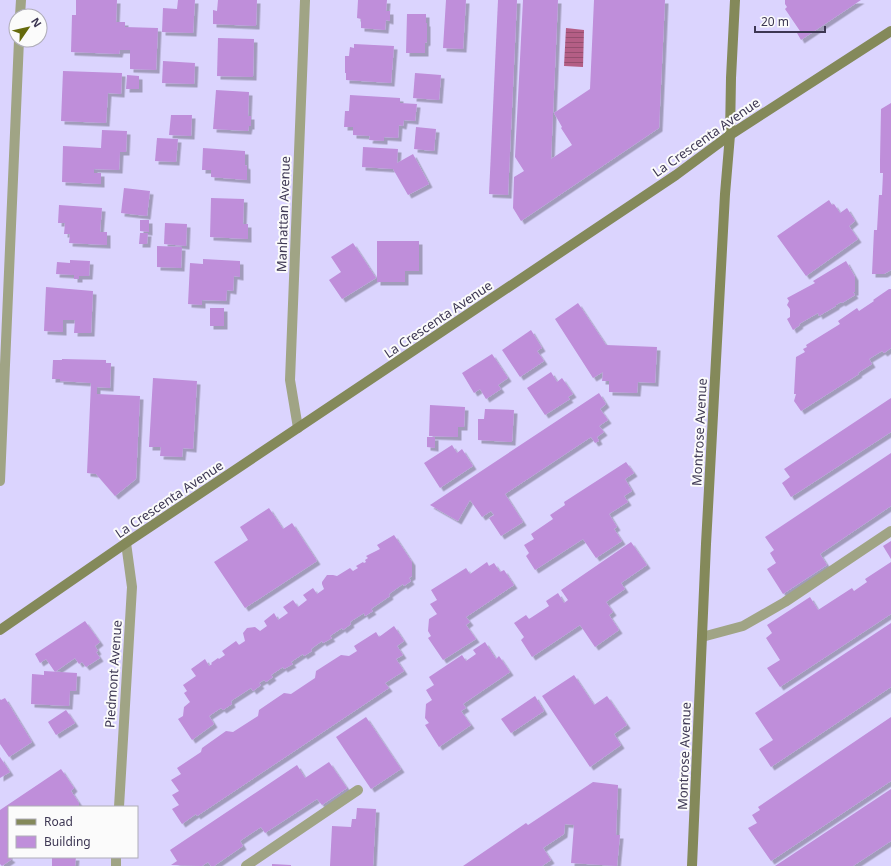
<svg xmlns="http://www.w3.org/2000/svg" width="891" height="866" font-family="'Noto Sans',sans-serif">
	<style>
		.water { fill: url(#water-rules) }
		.building { fill: #bf8eda; filter: url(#shadow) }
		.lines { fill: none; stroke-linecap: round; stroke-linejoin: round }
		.lane { stroke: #a0a485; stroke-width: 10 }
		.street { stroke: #a0a485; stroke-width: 10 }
		.secondary { stroke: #84895a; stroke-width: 10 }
		.labels { text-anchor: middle; stroke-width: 4; stroke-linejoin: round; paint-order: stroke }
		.street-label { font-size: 13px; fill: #3d3753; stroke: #fbfbfb }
	</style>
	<defs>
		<pattern id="water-rules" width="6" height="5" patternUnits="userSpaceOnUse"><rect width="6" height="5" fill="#b45e85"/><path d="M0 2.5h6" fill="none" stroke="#944e6f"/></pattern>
		<filter id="shadow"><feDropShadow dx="3.5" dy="3.5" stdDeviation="0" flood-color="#0004"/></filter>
	</defs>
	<rect width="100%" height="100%" fill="#dbd4fe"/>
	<polygon class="water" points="566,28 584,30 583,67 564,66"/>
	<g class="building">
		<polygon points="76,0 117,0 116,22 125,22 125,27 158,28 156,70 130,69 130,50 120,50 119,54 71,52 72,15 76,15"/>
		<polygon points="178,0 195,0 193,33 162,32 163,8 177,9"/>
		<polygon points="218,0 257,0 256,26 213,24 213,10 217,11"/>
		<polygon points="358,0 387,0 386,11 390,11 390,21 386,20 385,30 361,28 361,19 357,18"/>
		<polygon points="446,0 466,0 463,49 443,48"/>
		<polygon points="498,0 517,0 508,195 489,194"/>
		<polygon points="523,0 558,0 551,159 572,145 561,128 562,127 554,113 590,89 594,0 665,0 659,128 521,221 513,208 514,177 524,171 515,157"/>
		<polygon points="785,0 861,0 801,40 797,33 800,31 785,9 787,7 785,4"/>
		<polygon points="407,14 426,14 426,23 427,23 427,42 425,43 425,53 406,53"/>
		<polygon points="218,38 254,39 253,77 217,76"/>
		<polygon points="354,44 394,46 391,83 346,80 346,73 345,73 345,56 349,56 350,47 354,48"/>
		<polygon points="163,61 195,63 194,84 162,83"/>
		<polygon points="63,71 122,73 121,94 108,93 106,123 61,121"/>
		<polygon points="415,73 441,75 439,100 413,98"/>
		<polygon points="127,75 139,76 139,89 126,89"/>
		<polygon points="216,90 249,92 248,116 251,116 251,126 249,126 248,131 213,129"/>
		<polygon points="350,95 400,98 400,103 417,104 415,121 404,120 403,126 399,125 398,138 384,137 384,141 369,140 370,136 353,135 353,127 344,127 345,111 349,111"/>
		<polygon points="891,103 891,270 884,274 872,274 874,230 877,230 879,195 882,195 883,173 880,173 880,160 881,109"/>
		<polygon points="171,115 192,115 191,136 169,135"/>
		<polygon points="416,127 436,129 434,151 414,149"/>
		<polygon points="102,130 127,131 126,152 120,152 119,170 94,169 94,173 101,173 101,184 62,182 63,146 101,148"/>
		<polygon points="157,138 178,139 176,162 155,161"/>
		<polygon points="363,147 398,149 397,163 413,154 429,184 408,195 393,169 362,167"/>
		<polygon points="203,148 245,151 245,165 247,166 247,180 211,177 211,170 202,170"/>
		<polygon points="124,188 150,191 147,216 121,213"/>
		<polygon points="211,198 244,199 243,224 248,224 248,239 210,237"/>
		<polygon points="829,200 832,205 834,204 840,213 847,208 855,221 849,226 858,239 806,276 777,236"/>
		<polygon points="59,205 102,208 100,232 107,232 107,245 69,243 70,234 64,234 65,223 58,223"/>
		<polygon points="140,220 149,220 149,232 140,231"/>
		<polygon points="165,223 187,224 186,246 164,244"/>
		<polygon points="140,233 148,233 147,244 139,244"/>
		<polygon points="377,241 419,241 419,271 405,271 405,282 377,282"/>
		<polygon points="353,243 376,278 342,299 329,280 341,272 331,257"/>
		<polygon points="157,246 182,247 181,268 157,267"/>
		<polygon points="203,259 240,261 240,277 234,276 233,291 227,290 226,301 202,300 202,305 188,304 190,263 203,264"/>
		<polygon points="70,260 90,261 89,276 79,276 79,279 74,279 74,275 56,274 57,262 70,263"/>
		<polygon points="846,261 855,277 855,292 853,292 855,295 842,303 841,302 836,305 836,306 819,316 818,313 799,324 800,325 793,330 787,319 790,317 790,309 787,305 789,301 787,298 815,283 813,281"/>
		<polygon points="46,287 93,291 91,333 74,333 75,320 63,320 63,332 44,331"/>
		<polygon points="889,289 891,289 891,348 884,353 882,351 869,359 872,364 858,373 859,374 801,411 794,401 796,394 794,394 796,357 805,352 803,349 807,347 806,345 840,324 838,321 857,308 859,311 874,301 873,300"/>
		<polygon points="578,303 606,345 657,347 655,383 638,382 637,393 609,392 609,381 602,381 603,372 593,378 555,319"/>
		<rect x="210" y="308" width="14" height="18"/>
		<polygon points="531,330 542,348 537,351 544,361 520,377 502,350"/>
		<polygon points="492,354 508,378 498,385 501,389 486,399 480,389 474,393 462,373"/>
		<polygon points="62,359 106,360 106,363 111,363 110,388 97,387 97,394 140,396 136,479 115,496 96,474 87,473 91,383 60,381 60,379 52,379 53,360 62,360"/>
		<polygon points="551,372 557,382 562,378 573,394 568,397 570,399 545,415 527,388"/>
		<polygon points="153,378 197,381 193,449 183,448 182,457 160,456 161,447 149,447"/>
		<polygon points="599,393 606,404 600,409 608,420 599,426 604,432 597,437 599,441 595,443 591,437 505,494 523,522 501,536 489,518 494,515 491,511 482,517 470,500 458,521 430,505"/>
		<polygon points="891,398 891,432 791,497 782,483 790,477 784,469"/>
		<polygon points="430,405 465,407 464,427 458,427 458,437 429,436"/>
		<polygon points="485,409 514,410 512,442 478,440 478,419 484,419"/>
		<polygon points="427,437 435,437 435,448 427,447"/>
		<polygon points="452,445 457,453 462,449 473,466 440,488 424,463"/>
		<polygon points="891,453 891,506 820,554 827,565 783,594 767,569 776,563 770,553 774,550 765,537"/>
		<polygon points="626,462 634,473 625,479 632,491 624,496 628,502 609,514 617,527 614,529 622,541 596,558 583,539 535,570 526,556 529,553 524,545 534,539 531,534 553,519 550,515 565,505 564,502"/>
		<polygon points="269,508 283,529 292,523 317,561 245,608 214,562 248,540 240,527"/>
		<polygon points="394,535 412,562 412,576 409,578 411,581 404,586 403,584 389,594 390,596 371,609 373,611 365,616 364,613 350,622 351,624 343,630 342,628 330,636 332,638 323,643 322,641 311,649 312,651 304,656 303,654 291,662 293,664 284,669 283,667 271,675 273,677 266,682 264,680 259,683 261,685 253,691 251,688 231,701 232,704 223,710 221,708 209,716 214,724 192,740 178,719 183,716 184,707 190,702 184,693 187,691 183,685 196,676 191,669 205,659 209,666 212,664 211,663 218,658 219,659 225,655 222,651 236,641 239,645 245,641 243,633 247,628 255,627 260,631 267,626 264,621 274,613 278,620 288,613 283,607 293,600 298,607 307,600 303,595 313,588 317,594 324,589 322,584 322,582 327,575 333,575 337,576 350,568 353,571 358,568 356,566 363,562 364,563 366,562 365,560 368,558 366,556 380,549 377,545"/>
		<polygon points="891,541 891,559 883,546"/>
		<polygon points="631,542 647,565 621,583 625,589 606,602 613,612 609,615 619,630 595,647 580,625 532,657 521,640 524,637 514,623 526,615 529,619 549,606 546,601 558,593 564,603 568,600 561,590"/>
		<polygon points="487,562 489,566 494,563 500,572 504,570 514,585 466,617 470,622 466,625 476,639 443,660 428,638 431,636 428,631 429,619 437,614 430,604 437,600 431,590 466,568 470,574"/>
		<polygon points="891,562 891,614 780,687 767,668 780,660 766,638 772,633 767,625 810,597 818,610 852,588 854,591 867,582 865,579"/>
		<polygon points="85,621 100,642 95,646 98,651 96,652 100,658 86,667 82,662 79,664 75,658 55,672 46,659 40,663 35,654"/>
		<polygon points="891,623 891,687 771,767 759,749 773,740 755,713"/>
		<polygon points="394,626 404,641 397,646 403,655 396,659 404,671 385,683 389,688 197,816 196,814 182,824 172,809 179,805 172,795 179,791 171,780 181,774 177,768 201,752 202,748 226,731 233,732 258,716 259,710 284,693 291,694 315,678 316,671 341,655 349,656 357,651 354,646 376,632 379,637"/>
		<polygon points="485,642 496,659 499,656 510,672 463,704 466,708 461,711 471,725 439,747 425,725 429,723 425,718 426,704 432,700 426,690 434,685 429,677 462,655 466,661 476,654 473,650"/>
		<polygon points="44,671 77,673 76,691 70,691 69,706 31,704 32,674 44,675"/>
		<polygon points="574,675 594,705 607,696 627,725 614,734 621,745 590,767 542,696"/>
		<polygon points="535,696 544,711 511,733 501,719"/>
		<polygon points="5,698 32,742 9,757 0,744 0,699 1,700"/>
		<polygon points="66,710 75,723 56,735 48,722"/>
		<polygon points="366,717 401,769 371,789 336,737"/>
		<polygon points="891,717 891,781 771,861 748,828 757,823 752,815 760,810 758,807"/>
		<polygon points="0,757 10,772 0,778"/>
		<polygon points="329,762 347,788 322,805 317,799 265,833 261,827 240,841 243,846 214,866 211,866 208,862 202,866 171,865 177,861 170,850 297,765 305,778"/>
		<polygon points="61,769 74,788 71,791 79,803 79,807 9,807 9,857 12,859 2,866 0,864 0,810"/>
		<polygon points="593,782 618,785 616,835 620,835 617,866 571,863 574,825 565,824 564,834 543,848 551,860 542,866 463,866 526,823 528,825"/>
		<polygon points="891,789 891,841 853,866 775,866"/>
		<polygon points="357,808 376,809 373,866 330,866 332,826 351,827 352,819 356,819"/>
		<polygon points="52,857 76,857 75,866 52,866"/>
		<polygon points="272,864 291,865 291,866 272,866"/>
	</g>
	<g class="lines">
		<g class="lane">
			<polyline points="702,637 743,626 785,602 891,531"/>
			<polyline points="246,866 358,790"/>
		</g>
		<g class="street">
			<polyline points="20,16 21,0"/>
			<polyline points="298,428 290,380 305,0"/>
			<polyline points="0,481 19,40"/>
			<polyline points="119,807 132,587 126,543"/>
			<polyline points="116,866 116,857"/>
		</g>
		<g class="secondary">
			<polyline points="0,630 126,543 676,175 730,135 891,31"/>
			<polyline points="692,866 706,544 725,194 730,135 731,78 735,0"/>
		</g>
	</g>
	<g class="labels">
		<g class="street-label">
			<text transform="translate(706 137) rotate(-35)" y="5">La Crescenta Avenue</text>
			<text transform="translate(283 214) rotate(-88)" y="5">Manhattan Avenue</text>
			<text transform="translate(438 319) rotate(-34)" y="5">La Crescenta Avenue</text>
			<text transform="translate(699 432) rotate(-87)" y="5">Montrose Avenue</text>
			<text transform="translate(169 499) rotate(-34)" y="5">La Crescenta Avenue</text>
			<text transform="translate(113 674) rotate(-86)" y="5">Piedmont Avenue</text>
			<text transform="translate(684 756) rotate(-88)" y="5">Montrose Avenue</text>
		</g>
	</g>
	<rect x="8" y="806" width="130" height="52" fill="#fbfbfb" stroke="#afadb8"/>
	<rect x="16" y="819" width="20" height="6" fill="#84895a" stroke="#afadb8"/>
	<text x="44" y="826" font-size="12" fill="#3d3753">Road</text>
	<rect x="16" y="836" width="20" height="12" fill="#bf8eda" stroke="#afadb8"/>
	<text x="44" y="846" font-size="12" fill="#3d3753">Building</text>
	<g transform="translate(28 28) rotate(56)"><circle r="19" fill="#fbfbfb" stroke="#afadb8"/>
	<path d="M0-3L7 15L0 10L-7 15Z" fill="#656a0c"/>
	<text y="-6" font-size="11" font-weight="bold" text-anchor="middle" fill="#3d3753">N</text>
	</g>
	<path d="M755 26v6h70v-6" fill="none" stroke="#3d3753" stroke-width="2"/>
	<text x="761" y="26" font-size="12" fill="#3d3753" stroke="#fbfbfb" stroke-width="3" paint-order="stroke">20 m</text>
</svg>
